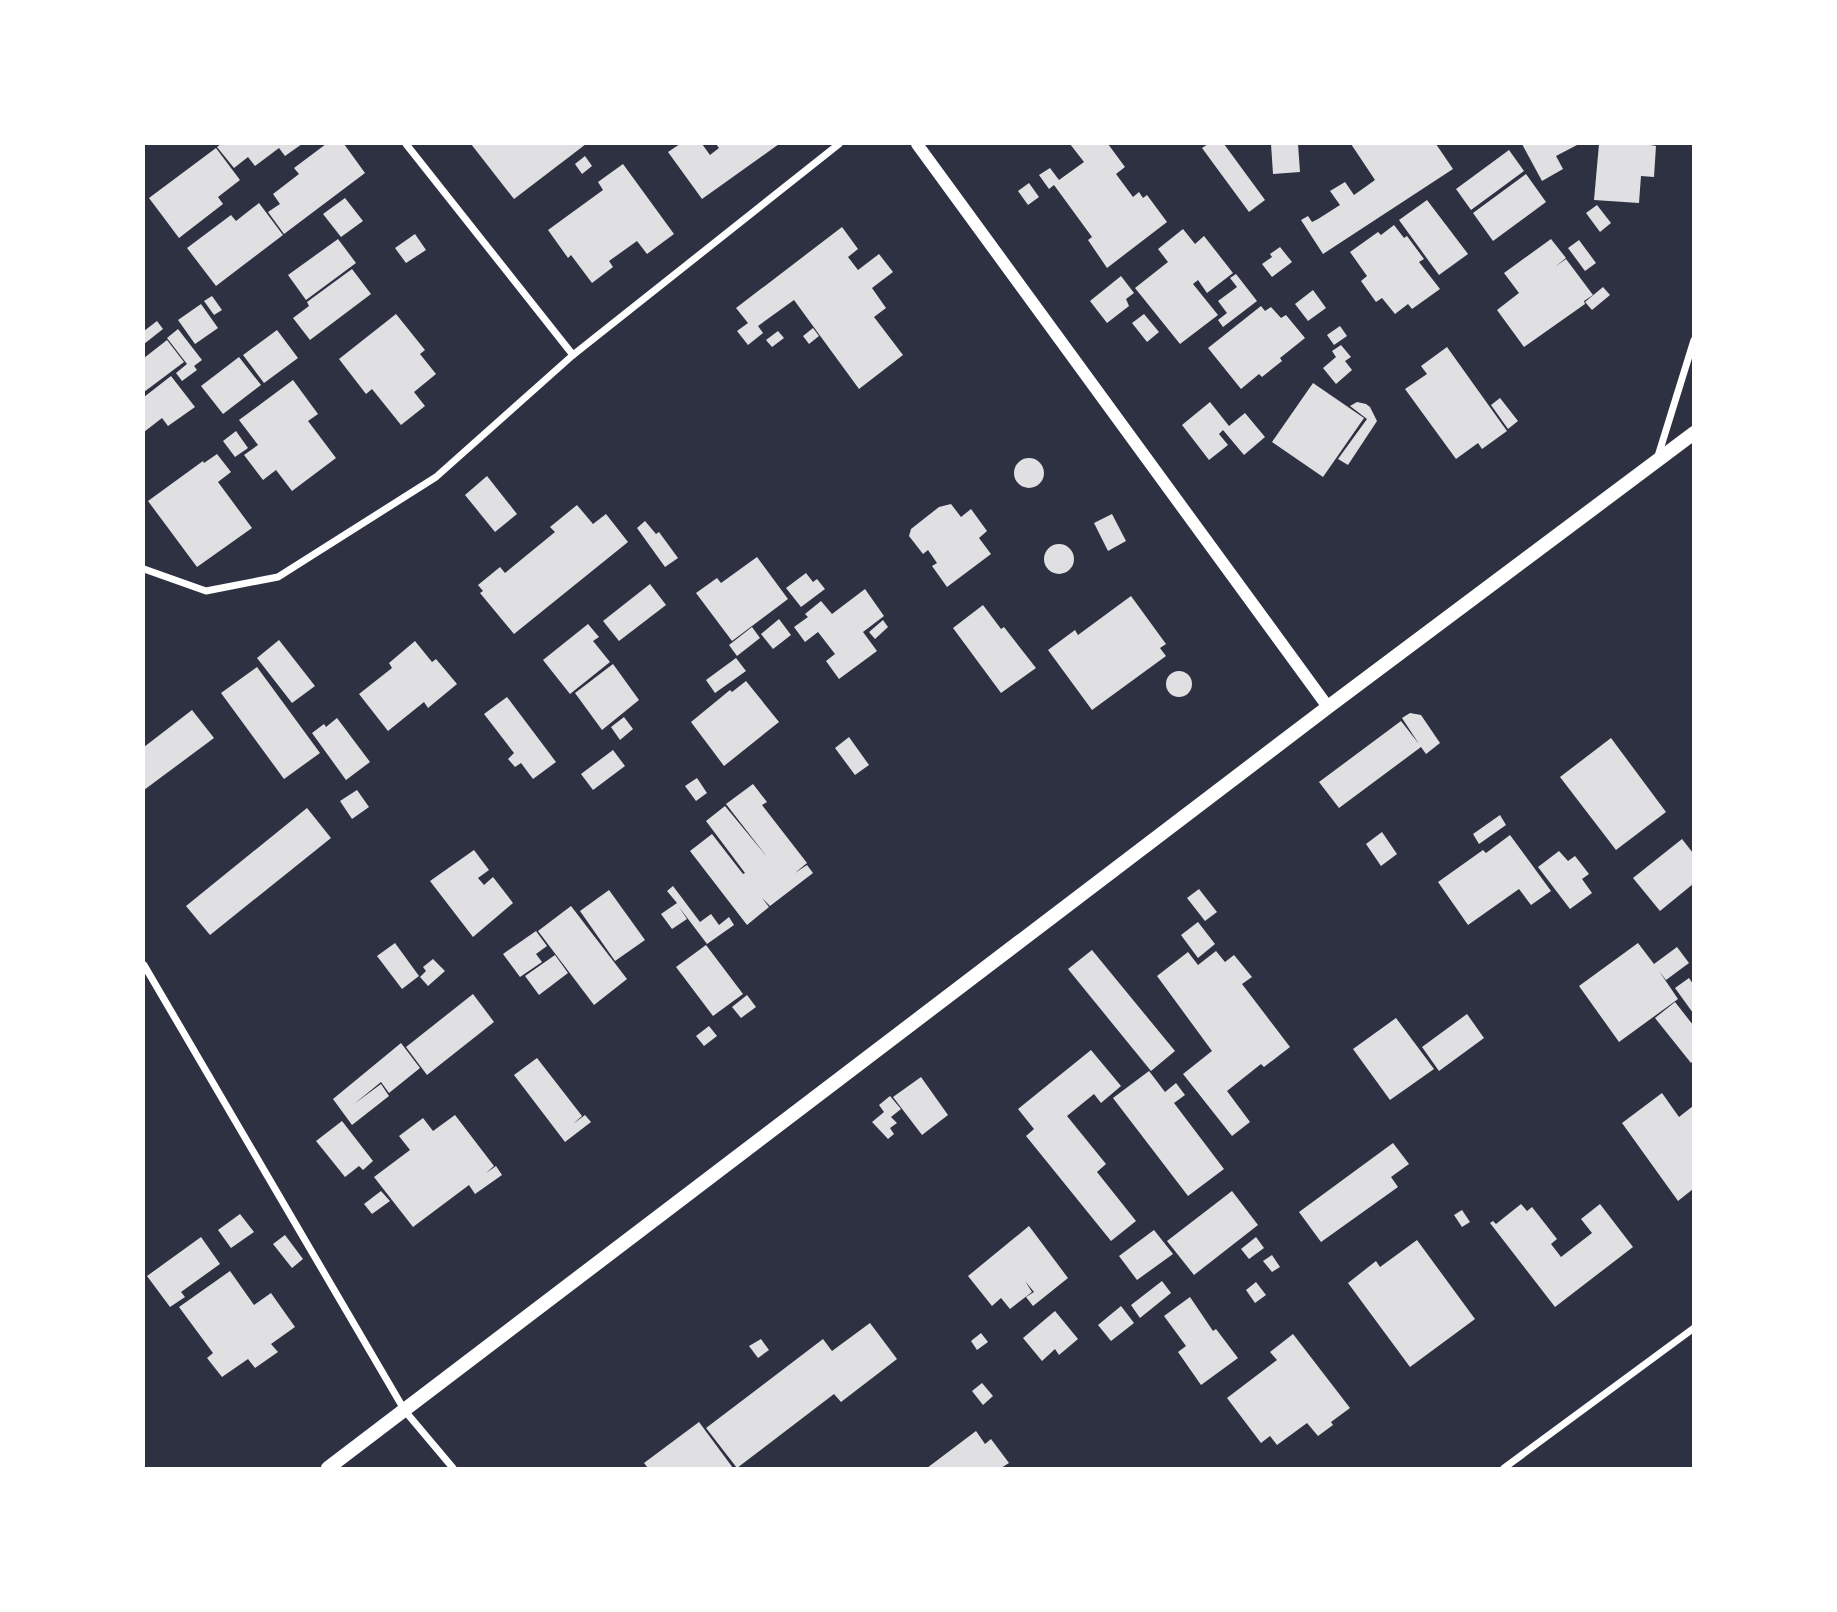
<svg xmlns="http://www.w3.org/2000/svg" width="1837" height="1612" font-family="Mulish,sans-serif">
	<style>
		.building { fill: #e0e0e3 }
		.lines { fill: none; stroke-linecap: round; stroke-linejoin: round }
		.minor { stroke: #fff; stroke-width: 7 }
		.tertiary { stroke: #fff; stroke-width: 12 }
		.secondary { stroke: #fff; stroke-width: 14 }
	</style>
	<rect width="100%" height="100%" fill="#2d3142"/>
	<g class="building">
		<polygon points="221,144 302,144 285,156 279,148 255,166 248,157 234,168 217,147"/>
		<polygon points="326,144 344,144 365,173 284,234 268,212 280,204 273,194 299,174 294,168"/>
		<polygon points="471,144 586,144 514,199"/>
		<polygon points="680,144 702,144 710,155 719,148 716,144 779,144 702,199 668,152"/>
		<polygon points="1070,144 1108,144 1125,167 1116,174 1133,197 1139,192 1143,198 1147,195 1167,222 1107,268 1088,240 1092,237 1054,185 1049,189 1039,175 1050,168 1059,180 1084,162"/>
		<polygon points="1208,144 1224,144 1265,200 1249,212 1202,148"/>
		<polygon points="1271,144 1298,144 1300,172 1273,174"/>
		<polygon points="1351,144 1436,144 1453,169 1323,254 1301,220 1308,216 1312,222 1318,219 1340,205 1330,191 1345,182 1354,195 1375,180"/>
		<polygon points="1522,144 1579,144 1556,156 1563,169 1542,181"/>
		<polygon points="1599,144 1645,144 1656,146 1654,177 1641,176 1639,203 1594,200"/>
		<polygon points="216,148 240,180 218,197 223,204 179,238 149,198"/>
		<polygon points="1509,150 1524,171 1471,210 1456,189"/>
		<polygon points="585,156 592,166 582,174 575,164"/>
		<polygon points="623,164 674,234 647,254 637,241 609,261 613,267 592,283 571,255 568,258 548,230 603,190 598,182"/>
		<polygon points="1526,174 1546,202 1493,241 1473,213"/>
		<polygon points="1029,183 1039,197 1028,205 1018,191"/>
		<polygon points="345,198 363,221 341,237 323,214"/>
		<polygon points="1427,200 1468,254 1439,275 1399,220"/>
		<polygon points="259,203 283,235 216,286 187,248 231,215 236,221"/>
		<polygon points="1597,205 1611,223 1600,232 1586,213"/>
		<polygon points="1394,225 1404,238 1407,236 1424,259 1419,262 1440,289 1412,309 1408,304 1395,314 1382,298 1376,302 1361,281 1367,276 1350,252 1378,232 1381,235"/>
		<polygon points="842,227 858,249 848,257 858,270 879,254 893,272 872,288 886,308 874,317 903,355 859,389 794,300 758,326 763,333 748,345 737,331 748,323 736,308"/>
		<polygon points="1183,229 1195,244 1204,236 1233,273 1207,293 1198,280 1193,284 1218,315 1180,344 1135,288 1168,262 1158,249"/>
		<polygon points="415,234 426,250 406,263 395,248"/>
		<polygon points="338,239 356,263 306,300 288,275"/>
		<polygon points="1551,239 1566,258 1555,267 1566,259 1593,295 1584,301 1585,304 1524,347 1497,310 1519,293 1504,273"/>
		<polygon points="1579,240 1596,263 1585,271 1568,248"/>
		<polygon points="1280,247 1292,262 1272,277 1262,264 1272,257 1270,254"/>
		<polygon points="352,269 371,294 310,340 293,318 309,306 307,302"/>
		<polygon points="1236,274 1257,301 1223,327 1218,320 1227,313 1218,301 1237,287 1230,278"/>
		<polygon points="1121,276 1134,293 1126,299 1129,306 1107,323 1090,301"/>
		<polygon points="1603,287 1610,295 1592,310 1585,302"/>
		<polygon points="1313,290 1326,308 1308,321 1295,304"/>
		<polygon points="212,296 222,310 214,315 204,301"/>
		<polygon points="201,304 218,328 195,344 178,320"/>
		<polygon points="1261,306 1265,311 1271,307 1281,318 1286,315 1305,338 1280,358 1282,361 1262,377 1259,374 1241,389 1208,348"/>
		<polygon points="396,314 425,350 420,354 436,374 414,392 425,406 401,425 372,389 366,394 339,359"/>
		<polygon points="1144,314 1159,332 1147,342 1132,323"/>
		<polygon points="157,321 163,329 144,344 144,331"/>
		<polygon points="1340,326 1347,336 1334,345 1327,335"/>
		<polygon points="813,328 819,336 809,344 803,336"/>
		<polygon points="178,329 202,360 194,366 197,370 182,381 176,373 187,364 167,338"/>
		<polygon points="277,330 298,358 264,383 243,355"/>
		<polygon points="778,331 784,338 772,347 766,340"/>
		<polygon points="167,340 184,362 144,392 144,358"/>
		<polygon points="1341,345 1351,357 1345,361 1352,370 1336,384 1323,368 1336,357 1332,351"/>
		<polygon points="1447,347 1507,431 1482,449 1478,443 1456,459 1405,389 1427,374 1421,366"/>
		<polygon points="239,357 261,385 223,414 201,386"/>
		<polygon points="171,376 195,407 168,426 162,418 144,432 144,397"/>
		<polygon points="293,380 318,414 308,421 336,458 292,491 276,470 263,480 244,455 258,445 239,420"/>
		<polygon points="1313,383 1364,418 1323,477 1272,442"/>
		<polygon points="1500,398 1518,421 1508,429 1491,405"/>
		<polygon points="1210,402 1229,426 1245,413 1265,437 1244,455 1223,430 1219,434 1228,445 1209,460 1182,425"/>
		<polygon points="1357,402 1366,404 1370,407 1377,421 1348,465 1338,459 1367,419 1350,406"/>
		<polygon points="236,431 248,448 235,457 223,441"/>
		<polygon points="217,454 231,472 218,482 252,528 197,567 148,501 203,461 204,463"/>
		<circle cx="1029" cy="473" r="15"/>
		<polygon points="487,476 517,514 495,532 465,495"/>
		<polygon points="951,504 961,517 971,509 987,531 979,538 991,554 947,587 932,566 937,563 928,550 923,554 909,536 911,529 939,507"/>
		<polygon points="577,505 593,524 606,514 628,542 514,634 480,593 483,591 478,585 500,567 505,573 555,532 550,527"/>
		<polygon points="1112,514 1126,541 1108,551 1094,523"/>
		<polygon points="645,521 656,534 659,532 678,558 665,567 637,528"/>
		<circle cx="1059" cy="559" r="15"/>
		<polygon points="757,557 788,599 732,641 696,593 717,578 721,583"/>
		<polygon points="806,573 813,582 817,579 825,589 801,607 786,588"/>
		<polygon points="650,584 666,605 619,641 603,621"/>
		<polygon points="865,589 884,616 863,632 877,651 839,679 826,661 835,654 818,632 805,642 794,627 808,617 805,614 821,601 832,614"/>
		<polygon points="1131,596 1166,644 1160,648 1166,656 1092,710 1048,650 1075,630 1078,635"/>
		<polygon points="983,605 1001,629 1004,627 1036,668 1001,693 953,628"/>
		<polygon points="779,619 791,635 773,649 761,634"/>
		<polygon points="883,620 888,627 875,639 869,632"/>
		<polygon points="588,624 599,637 593,641 610,662 570,694 543,660"/>
		<polygon points="752,627 760,638 737,656 729,645"/>
		<polygon points="279,640 315,686 292,703 257,658"/>
		<polygon points="415,641 432,662 436,659 457,684 428,708 424,702 388,731 359,694 392,668 389,663"/>
		<polygon points="736,658 746,671 715,693 706,680"/>
		<polygon points="613,664 639,700 602,730 575,693"/>
		<polygon points="257,667 320,753 284,779 221,693"/>
		<circle cx="1179" cy="684" r="13"/>
		<polygon points="746,681 779,722 724,766 691,722 730,690 732,692"/>
		<polygon points="507,697 556,762 533,779 521,763 515,767 508,759 514,753 484,714"/>
		<polygon points="192,710 214,738 144,790 144,747"/>
		<polygon points="1410,713 1421,715 1440,743 1426,754 1421,747 1339,808 1319,782 1401,721 1419,744 1402,718"/>
		<polygon points="624,717 633,729 620,740 611,727"/>
		<polygon points="337,718 370,762 346,780 312,733 324,724 326,727"/>
		<polygon points="849,737 869,765 855,775 835,748"/>
		<polygon points="1611,738 1666,812 1616,850 1560,777"/>
		<polygon points="613,750 625,766 593,790 581,774"/>
		<polygon points="697,778 707,793 696,801 685,786"/>
		<polygon points="753,784 767,802 762,805 807,863 795,873 807,865 813,873 770,906 762,898 769,907 747,925 690,851 712,834 743,874 745,873 706,821 725,806 767,857 726,804"/>
		<polygon points="357,790 369,807 352,819 340,801"/>
		<polygon points="307,808 331,838 210,935 186,906"/>
		<polygon points="1500,815 1506,825 1479,844 1473,834"/>
		<polygon points="1382,832 1397,854 1381,866 1366,844"/>
		<polygon points="1510,835 1551,891 1531,905 1519,889 1468,925 1438,882 1483,850 1486,853"/>
		<polygon points="1682,839 1693,853 1693,884 1660,911 1633,878"/>
		<polygon points="474,850 489,870 478,878 484,885 493,877 513,903 473,937 430,881"/>
		<polygon points="1559,851 1568,861 1575,856 1589,874 1582,879 1592,893 1570,909 1538,867"/>
		<polygon points="673,886 700,922 711,914 719,925 729,917 734,925 707,944 679,907 687,919 672,929 661,914 677,903 667,891"/>
		<polygon points="1199,889 1217,912 1205,921 1187,898"/>
		<polygon points="609,890 645,940 615,961 580,911"/>
		<polygon points="571,906 627,979 594,1005 538,931"/>
		<polygon points="1198,922 1215,944 1198,958 1181,935"/>
		<polygon points="536,931 547,946 536,954 542,962 520,977 503,954"/>
		<polygon points="395,943 419,976 402,989 377,956"/>
		<polygon points="1638,943 1654,964 1677,947 1689,963 1666,980 1659,971 1678,999 1619,1042 1579,986"/>
		<polygon points="706,945 743,994 713,1016 676,967"/>
		<polygon points="1092,950 1175,1051 1151,1071 1068,969"/>
		<polygon points="1216,951 1225,962 1234,955 1252,977 1242,984 1290,1047 1264,1067 1261,1064 1227,1091 1250,1122 1232,1136 1183,1074 1212,1051 1157,976 1188,952 1198,965"/>
		<polygon points="555,955 568,973 539,995 525,976"/>
		<polygon points="433,959 445,971 428,986 420,977 426,971 423,967"/>
		<polygon points="1689,978 1693,984 1693,1013 1675,988"/>
		<polygon points="473,994 494,1022 427,1075 406,1047"/>
		<polygon points="747,995 756,1007 741,1018 732,1007"/>
		<polygon points="1675,1002 1693,1025 1693,1061 1691,1063 1655,1018"/>
		<polygon points="1467,1014 1484,1038 1439,1071 1422,1047"/>
		<polygon points="1396,1018 1434,1069 1390,1100 1353,1049"/>
		<polygon points="709,1026 717,1036 704,1046 696,1036"/>
		<polygon points="401,1043 420,1068 389,1093 381,1082 354,1104 381,1084 389,1096 352,1125 333,1099"/>
		<polygon points="1091,1050 1121,1086 1101,1103 1094,1094 1067,1116 1106,1164 1097,1172 1136,1221 1111,1241 1026,1136 1034,1129 1018,1109"/>
		<polygon points="537,1058 582,1116 573,1124 585,1115 591,1122 565,1142 514,1075"/>
		<polygon points="1149,1071 1165,1092 1176,1083 1185,1095 1174,1103 1224,1169 1188,1196 1113,1098"/>
		<polygon points="921,1077 948,1115 922,1135 893,1097"/>
		<polygon points="1662,1093 1679,1117 1693,1106 1693,1189 1678,1201 1622,1123"/>
		<polygon points="890,1096 901,1109 891,1117 897,1123 890,1128 894,1134 888,1139 872,1122 884,1112 879,1105"/>
		<polygon points="455,1115 494,1166 486,1173 496,1166 502,1175 475,1194 469,1185 413,1227 374,1177 410,1150 399,1136 423,1118 433,1131"/>
		<polygon points="342,1121 373,1161 363,1170 359,1166 345,1177 316,1141"/>
		<polygon points="1393,1143 1409,1164 1391,1177 1398,1187 1321,1242 1299,1212"/>
		<polygon points="381,1191 390,1201 372,1214 364,1204"/>
		<polygon points="1232,1191 1258,1225 1194,1275 1167,1241"/>
		<polygon points="1521,1204 1527,1211 1532,1207 1557,1239 1551,1244 1561,1257 1592,1233 1581,1219 1600,1204 1633,1247 1555,1307 1490,1223 1493,1221 1496,1224"/>
		<polygon points="1462,1210 1470,1222 1462,1227 1454,1215"/>
		<polygon points="240,1214 254,1232 231,1248 218,1230"/>
		<polygon points="1029,1226 1068,1278 1033,1306 1026,1297 1034,1292 1025,1281 1032,1292 1010,1309 1001,1298 992,1306 968,1276"/>
		<polygon points="1154,1230 1173,1254 1137,1280 1119,1256"/>
		<polygon points="285,1235 303,1259 292,1268 273,1244"/>
		<polygon points="201,1237 220,1264 181,1292 185,1297 170,1307 147,1276"/>
		<polygon points="1256,1237 1264,1248 1249,1259 1241,1249"/>
		<polygon points="1417,1240 1475,1319 1410,1367 1348,1283 1376,1261 1380,1267"/>
		<polygon points="1272,1255 1280,1267 1272,1272 1263,1261"/>
		<polygon points="230,1271 254,1305 271,1293 295,1327 271,1344 278,1352 255,1368 248,1359 222,1377 207,1358 213,1353 179,1307"/>
		<polygon points="1162,1281 1171,1293 1140,1318 1131,1305"/>
		<polygon points="1256,1282 1266,1295 1255,1303 1246,1290"/>
		<polygon points="1190,1297 1213,1331 1216,1329 1238,1358 1201,1385 1178,1352 1186,1346 1164,1316"/>
		<polygon points="1121,1306 1134,1323 1111,1341 1098,1325"/>
		<polygon points="1055,1311 1078,1339 1059,1355 1055,1349 1042,1361 1023,1338"/>
		<polygon points="870,1323 897,1359 841,1402 834,1394 737,1468 706,1428 823,1339 832,1351"/>
		<polygon points="981,1333 988,1342 977,1350 971,1341"/>
		<polygon points="1293,1334 1350,1408 1331,1422 1333,1425 1318,1436 1307,1423 1277,1445 1270,1436 1261,1443 1227,1398 1277,1360 1270,1352"/>
		<polygon points="761,1339 769,1350 758,1358 749,1346"/>
		<polygon points="982,1383 993,1396 983,1405 972,1391"/>
		<polygon points="699,1422 733,1468 648,1468 644,1463"/>
		<polygon points="976,1431 985,1444 991,1439 1009,1463 1001,1468 927,1468"/>
	</g>
	<g class="lines">
		<g class="minor">
			<polyline points="406,144 573,355"/>
			<polyline points="1658,456 1694,340"/>
			<polyline points="144,569 206,591 278,577 436,477 573,355 839,144"/>
			<polyline points="144,965 405,1411 453,1468"/>
			<polyline points="1504,1468 1694,1328"/>
		</g>
		<polyline class="tertiary" points="917,144 1328,707"/>
		<polyline class="secondary" points="328,1468 1328,707 1694,433"/>
	</g>
	<rect width="1837" height="1612" fill="none" stroke="#ffffff" stroke-width="290"/>
</svg>
